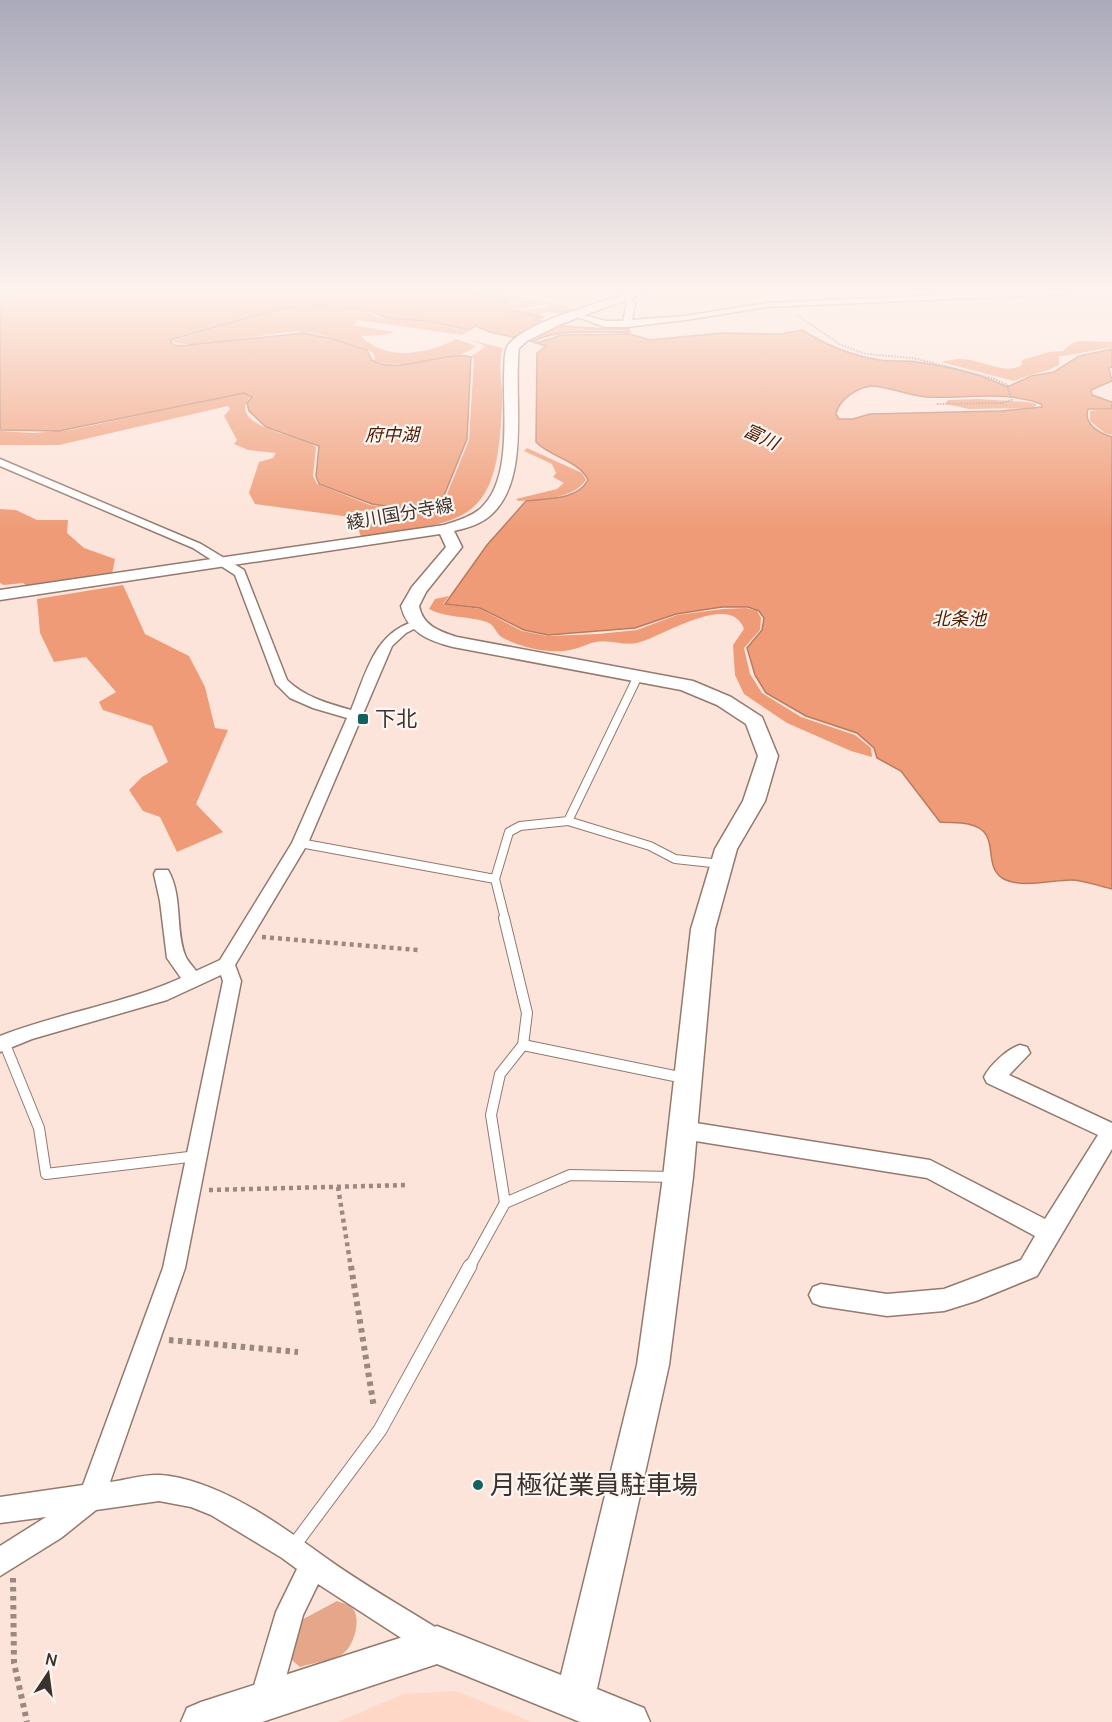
<svg xmlns="http://www.w3.org/2000/svg" width="1112" height="1722" font-family="Manrope,'Noto Sans JP',sans-serif">
	<style>
		.built { fill: #fed7c7 }
		.green { fill: #e6a68a }
		.forest { fill: #ef9b77 }
		.water { fill: #ef9b77; stroke: #b97b60; stroke-width: 1.5; fill-rule: evenodd }
		.lines { fill: none; stroke-linecap: round; stroke-linejoin: round }
		.lane-far2-casing { stroke: #94796d; stroke-width: 10 }
		.lane-far1-casing { stroke: #94796d; stroke-width: 12 }
		.lane-casing { stroke: #94796d; stroke-width: 15 }
		.street-casing { stroke: #94796d; stroke-width: 3 }
		.secondary-casing { stroke: #94796d; stroke-width: 3 }
		.path-far2 { stroke: #9a8881; stroke-width: 2; stroke-dasharray: 1.5 1.5; stroke-linecap: butt }
		.path-far1 { stroke: #9a8881; stroke-width: 4.5; stroke-dasharray: 4 4; stroke-linecap: butt }
		.path { stroke: #9a8881; stroke-width: 6; stroke-dasharray: 4.5 4.5; stroke-linecap: butt }
		.lane-far2 { stroke: #fff; stroke-width: 8 }
		.lane-far1 { stroke: #fff; stroke-width: 10 }
		.lane { stroke: #fff; stroke-width: 13 }
		.street { fill: #fff; fill-rule: evenodd }
		.secondary { fill: #fff; fill-rule: evenodd }
		.poi-dot { fill: #116261; stroke: #fcf6f3; stroke-width: 2 }
		.labels { text-anchor: middle; stroke-width: 4.5; stroke-linejoin: round; paint-order: stroke }
		.far-water-label { font-size: 18px; font-style: italic; fill: #4e1b00; stroke: #fcf6f3 }
		.far-street-label { font-size: 18px; fill: #3c312c; stroke: #fcf6f3 }
		.poi-label { font-size: 21px; fill: #3c312c; stroke: #fcf6f3; text-anchor: start }
		.near-poi-label { font-size: 26px; fill: #3c312c; stroke: #fcf6f3; text-anchor: start }
	</style>
	<rect width="100%" height="100%" fill="#fde4da"/>
	<polygon class="built" points="456,1691 532,1722 337,1722 404,1694"/>
	<g class="green">
		<polygon points="526,299 565,305 578,312 572,314 546,312 539,315 517,310 548,308 550,305 544,304 516,310 509,304"/>
		<path d="M 337,1601 C 342,1603 349,1604 353,1609 C 362,1620 353,1649 341,1655 C 329,1661 313,1663 300,1667 L 293,1661 L 287,1652 L 294,1624 Z"/>
	</g>
	<g class="forest">
		<polygon points="454,289 483,289 525,298 508,303"/>
		<path d="M 329,305 L 368,312 L 375,316 L 394,319 L 419,321 L 468,331 L 462,335 L 358,320 L 353,325 L 395,332 L 384,335 L 361,336 C 386,362 427,354 456,339 L 476,346 C 463,360 391,370 375,360 L 374,354 C 365,347 355,345 344,342 C 327,336 309,331 290,332 C 269,333 185,351 172,341 L 284,308 Z"/>
		<path d="M 470,340 L 503,348 C 497,366 503,385 502,403 C 498,525 468,521 361,537 L 357,524 L 343,516 L 255,504 L 249,493 L 259,462 L 273,458 L 276,453 L 248,450 L 234,444 L 237,440 L 224,416 L 230,409 L 228,406 L 59,445 L 0,445 L 0,431 L 33,433 L 71,430 L 244,393 L 250,397 C 225,427 306,437 316,447 L 313,476 L 317,484 L 370,505 L 426,513 L 445,499 L 469,440 L 474,359 L 471,356 L 484,348 L 483,345 Z"/>
		<path d="M 1079,341 L 1112,342 L 1112,348 C 1094,349 1077,355 1059,356 L 1059,365 C 1045,373 1029,374 1014,381 L 941,362 C 947,361 954,359 960,359 C 979,358 1004,376 1022,365 L 1022,360 L 1049,352 L 1063,351 L 1071,344 Z"/>
		<polygon points="978,399 1028,402 1036,404 1036,406 1028,408 969,409 945,404 948,400"/>
		<polygon points="1098,410 1112,410 1112,435 1105,433 1090,421 1090,411"/>
		<path d="M 527,448 L 582,473 L 586,480 C 573,499 540,500 518,501 L 516,499 L 557,489 L 564,483 L 553,477 L 556,473 L 552,464 L 524,451 Z"/>
		<polygon points="0,509 16,510 37,520 68,520 67,533 84,548 115,559 112,574 27,586 23,583 4,585 0,583"/>
		<polygon points="123,585 145,634 189,656 205,687 215,728 228,730 196,804 223,832 177,852 160,817 143,811 129,790 142,777 168,762 152,726 103,710 99,702 116,692 86,657 54,662 40,633 37,599"/>
		<path d="M 449,596 L 443,604 L 480,609 L 522,631 L 547,636 L 598,634 L 637,630 L 677,615 L 723,609 L 746,608 L 757,611 L 761,618 L 760,630 L 744,648 L 750,674 L 762,693 L 801,717 L 855,735 L 871,748 L 872,757 L 851,751 L 787,723 L 744,694 L 735,675 L 733,645 L 744,629 C 730,591 663,637 637,643 C 624,646 609,639 596,642 C 589,643 582,647 574,649 C 558,654 535,650 520,645 C 514,643 503,639 499,635 C 494,629 494,625 487,622 C 468,616 446,618 429,609 L 435,599 Z"/>
	</g>
	<g class="water">
		<path d="M 0,289 L 453,289 L 507,303 L 512,310 L 543,317 L 536,320 C 566,329 597,328 629,329 L 630,332 C 606,333 553,328 534,342 L 490,332 L 475,326 L 469,330 L 426,321 L 388,318 L 370,311 L 339,306 L 307,305 L 283,308 L 170,340 L 173,345 L 179,346 L 304,333 L 333,339 L 367,350 L 372,360 C 398,376 446,350 471,357 L 467,439 L 443,498 L 425,512 L 372,504 L 319,484 L 316,476 L 319,446 L 266,427 L 249,411 L 247,403 L 252,397 L 244,393 L 59,431 L 0,430 Z"/>
		<path d="M 802,330 C 826,345 852,356 880,360 C 892,362 905,360 917,362 C 946,366 981,374 1007,387 L 1031,376 L 1054,372 L 1079,356 L 1112,349 L 1112,367 L 1109,368 L 1112,381 L 1091,390 L 1092,395 L 1112,402 L 1112,409 L 1088,409 C 1083,424 1099,433 1112,437 L 1112,889 C 1099,886 1084,880 1071,880 C 1052,880 1020,889 1002,878 C 981,863 1003,831 968,824 C 959,822 949,823 940,822 L 901,771 L 877,758 L 874,748 L 857,733 L 806,716 L 766,693 L 755,675 L 747,648 L 762,630 L 764,618 L 759,611 L 748,607 L 722,607 L 676,614 L 635,628 L 548,635 L 524,630 L 480,608 L 445,604 L 487,545 L 526,501 C 548,498 576,501 588,480 C 580,461 550,457 536,442 L 537,353 L 546,346 L 536,343 L 562,335 L 630,334 L 650,340 L 721,333 L 781,334 ZM 871,386 C 891,387 907,395 926,397 C 963,399 1005,390 1041,404 L 1042,407 L 1001,411 L 870,414 L 853,419 L 839,419 L 836,414 C 839,399 857,388 871,386 Z"/>
	</g>
	<g class="lines">
		<defs>
			<g id="lane-far2">
				<polyline points="568,821 650,846 675,859 721,864"/>
				<polyline points="300,843 495,879 505,919"/>
				<polyline points="495,879 509,832 520,826 568,821 638,676"/>
			</g>
			<g id="lane-far1">
				<polyline points="504,918 527,1013 523,1045 500,1074 491,1115 505,1203"/>
				<polyline points="4,1042 39,1128 46,1174 197,1156"/>
				<polyline points="523,1045 684,1078"/>
				<polyline points="469,1268 505,1203 570,1175 674,1177"/>
			</g>
			<polyline id="lane" points="292,1548 380,1430 470,1266"/>
			<g id="street">
				<polygon points="1074,289 1112,289 1112,292 767,307 685,320 627,327 605,327 575,316 579,314 606,321 623,321 627,303 624,298 628,296 635,303 632,320 685,316 767,303"/>
				<path d="M 0,459 L 201,544 L 244,570 L 287,680 C 305,697 326,703 351,710 C 366,674 374,632 416,621 L 422,625 L 406,633 L 392,646 L 308,843 L 235,965 L 241,981 L 185,1268 L 110,1482 C 126,1480 144,1474 160,1475 C 216,1479 278,1523 322,1555 C 362,1584 405,1608 446,1634 L 450,1644 L 446,1654 L 436,1658 L 426,1654 L 318,1584 L 303,1615 L 280,1699 L 275,1709 L 265,1714 L 255,1709 L 250,1699 L 276,1612 L 297,1569 L 282,1558 L 211,1515 L 191,1507 L 159,1501 L 96,1510 L 61,1538 L 0,1576 L 0,1546 L 46,1517 L 0,1523 L 0,1497 L 83,1485 L 163,1268 L 223,981 L 221,975 L 167,1000 L 32,1039 L 0,1052 L 0,1036 C 59,1013 123,1004 181,978 L 167,958 L 160,901 L 154,874 L 156,870 L 168,870 C 183,896 175,929 185,955 C 187,961 193,966 196,971 L 220,960 L 292,843 L 347,718 L 313,708 L 290,698 L 276,684 L 235,575 L 193,548 L 0,466 Z"/>
				<path d="M 1020,1045 L 1027,1047 L 1030,1053 L 1009,1075 L 1112,1123 L 1112,1149 L 1037,1276 L 976,1301 L 944,1311 L 887,1316 L 821,1306 L 813,1303 L 809,1295 L 813,1287 L 821,1284 L 887,1294 L 944,1289 L 1021,1260 L 1035,1236 L 927,1178 L 683,1139 L 676,1136 L 673,1130 L 676,1124 L 683,1121 L 930,1160 L 1045,1219 L 1098,1135 L 987,1083 L 984,1077 C 990,1065 1007,1049 1020,1045 Z"/>
			</g>
			<path id="secondary" d="M 640,289 L 656,289 L 561,324 L 527,341 L 519,348 C 513,398 531,477 492,514 C 482,524 467,528 454,531 L 462,547 L 426,592 L 419,606 C 423,626 439,631 457,637 L 693,681 L 731,697 L 762,717 L 778,756 L 765,801 L 737,849 L 715,929 L 693,1177 L 669,1365 L 597,1689 L 644,1708 L 650,1722 L 580,1722 L 437,1664 L 262,1722 L 181,1722 L 187,1708 L 201,1702 L 437,1626 L 561,1675 L 637,1365 L 663,1177 L 691,929 L 715,849 L 743,801 L 758,756 L 746,724 L 717,705 L 681,690 L 453,647 C 429,641 407,632 401,606 L 412,587 L 446,547 L 440,534 L 0,600 L 0,590 L 444,525 C 456,521 471,517 481,508 C 512,480 503,413 504,375 C 505,367 503,351 509,344 C 532,318 607,302 640,289 Z"/>
		</defs>
		<use href="#lane-far2" class="lane-far2-casing"/>
		<use href="#lane-far1" class="lane-far1-casing"/>
		<use href="#lane" class="lane-casing"/>
		<use href="#street" class="street-casing"/>
		<use href="#secondary" class="secondary-casing"/>
		<polyline class="path-far2" points="797,315 841,345 866,354 913,358 995,379 1007,385 1012,400 1001,403 936,404"/>
		<g class="path-far1">
			<polyline points="262,937 418,950"/>
			<polyline points="338,1187 351,1268"/>
			<polyline points="209,1190 409,1185"/>
		</g>
		<g class="path">
			<polyline points="351,1266 374,1408"/>
			<polyline points="169,1340 298,1352"/>
			<polyline points="13,1578 14,1663 27,1722"/>
		</g>
		<use href="#lane-far2" class="lane-far2"/>
		<use href="#lane-far1" class="lane-far1"/>
		<use href="#lane" class="lane"/>
		<use href="#street" class="street"/>
		<use href="#secondary" class="secondary"/>
	</g>
	<linearGradient id="sky" x2="0" y2="1"><stop stop-color="#abaabb"/><stop offset="0.55" stop-color="#fef3ee"/><stop offset="1" stop-color="#fef3ee" stop-opacity="0"/></linearGradient>
	<rect width="1112" height="530" fill="url(#sky)"/>
	<g class="poi-dot">
		<rect x="357" y="713" width="12" height="12" rx="3"/>
		<circle cx="478" cy="1485" r="6"/>
	</g>
	<g class="labels">
		<g class="far-water-label">
			<text x="392" y="441">府中湖</text>
			<text transform="translate(761 437) rotate(25)" y="6">富川</text>
			<text x="959" y="625">北条池</text>
		</g>
		<g class="far-street-label">
			<text transform="translate(400 514) rotate(-10)" y="6">綾川国分寺線</text>
		</g>
		<g class="poi-label">
			<text x="375" y="726">下北</text>
		</g>
		<g class="near-poi-label">
			<text x="490" y="1494">月極従業員駐車場</text>
		</g>
	</g>
	<g transform="translate(48 1674) rotate(13)" stroke="#fcf6f3" stroke-width="4.5" paint-order="stroke">
	<path d="M0-4.5L10 22L0 15L-10 22Z" fill="#3c312c"/>
	<text y="-9" font-size="16" font-weight="bold" text-anchor="middle" fill="#3c312c">N</text>
	</g>
</svg>
